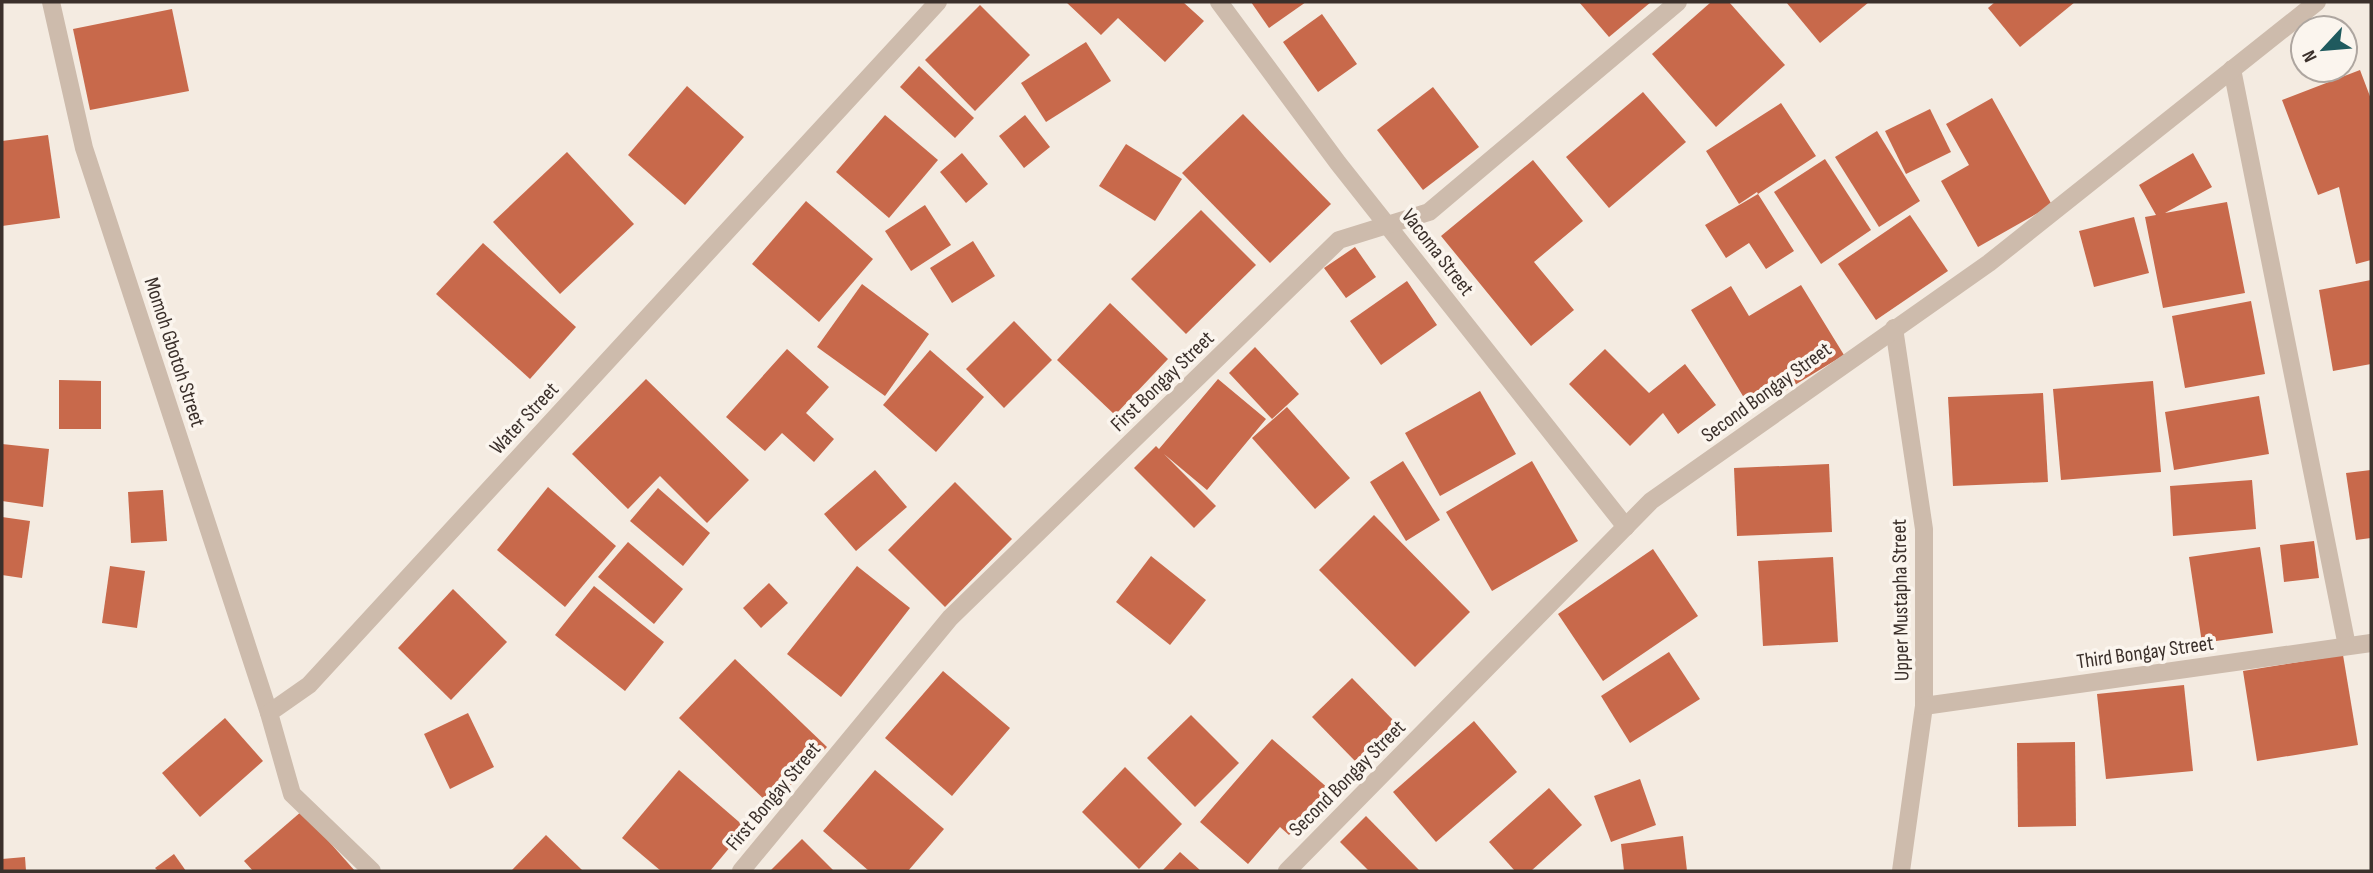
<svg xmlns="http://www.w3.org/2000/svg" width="2373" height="873" font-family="'Sofia Sans Condensed',sans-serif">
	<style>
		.building { fill: #c8694b }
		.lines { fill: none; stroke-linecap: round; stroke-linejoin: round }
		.minor { stroke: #cdbbac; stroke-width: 18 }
		.labels { text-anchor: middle; stroke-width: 7; stroke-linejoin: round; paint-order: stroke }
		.street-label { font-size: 21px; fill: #3b302b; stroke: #fbf5ee }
	</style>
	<rect width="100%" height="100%" fill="#f4ebe1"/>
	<g class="building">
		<polygon points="1066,2 1183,2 1204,21 1165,62 1118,18 1101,35"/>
		<polygon points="1251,2 1306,2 1269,28"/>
		<polygon points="1579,2 1651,2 1609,37"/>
		<polygon points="1711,2 1729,2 1785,65 1716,127 1652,54"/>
		<polygon points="1786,2 1869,2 1820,43"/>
		<polygon points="1995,2 2075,2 2020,47 1988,8"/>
		<polygon points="980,5 1030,55 975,111 925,60"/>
		<polygon points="172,9 189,91 90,110 73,29"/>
		<polygon points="1322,14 1357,64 1318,92 1283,42"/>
		<polygon points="1086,42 1111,81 1046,122 1021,83"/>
		<polygon points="919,66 974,118 955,138 900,87"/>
		<polygon points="2360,70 2371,99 2371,260 2356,264 2339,187 2318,195 2282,100"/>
		<polygon points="687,86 744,137 685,205 628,155"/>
		<polygon points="1433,87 1479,147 1423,190 1377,130"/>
		<polygon points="1643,92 1686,142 1609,208 1566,157"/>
		<polygon points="1992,98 2052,205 1978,247 1941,181 1969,165 1946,124"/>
		<polygon points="1781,103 1816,156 1758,194 1757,192 1739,204 1706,151"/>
		<polygon points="1930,109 1951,152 1906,174 1885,131"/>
		<polygon points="1243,114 1331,204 1270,263 1182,173"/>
		<polygon points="885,115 938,160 889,218 836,172"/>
		<polygon points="1025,115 1050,147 1024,168 999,136"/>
		<polygon points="1877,131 1920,201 1879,227 1835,157"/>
		<polygon points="48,135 60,218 2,226 2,141"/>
		<polygon points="1126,144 1182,179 1155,221 1099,186"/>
		<polygon points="567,152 634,224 560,294 493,222"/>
		<polygon points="962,153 988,184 966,203 940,172"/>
		<polygon points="2193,153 2212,187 2165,213 2227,202 2245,293 2163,308 2145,217 2156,215 2139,185"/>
		<polygon points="1825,159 1871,230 1821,264 1774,192"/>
		<polygon points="1533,160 1583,221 1534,262 1574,310 1531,346 1441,236"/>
		<polygon points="1758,194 1794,251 1766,269 1749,243 1726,258 1705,225"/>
		<polygon points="806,201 873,259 819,322 752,264"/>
		<polygon points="925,205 951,245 911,271 885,231"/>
		<polygon points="1201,210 1256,265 1186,334 1131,279"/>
		<polygon points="1910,215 1948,271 1876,320 1838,264"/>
		<polygon points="2134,217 2149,273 2094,287 2079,231"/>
		<polygon points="973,241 995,276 952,303 930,268"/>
		<polygon points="483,243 576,327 530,379 436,294"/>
		<polygon points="1355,247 1376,277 1346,298 1324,268"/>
		<polygon points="2371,280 2371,364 2333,371 2319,290"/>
		<polygon points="1407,281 1437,325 1381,365 1350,321"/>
		<polygon points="862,284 929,334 885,396 817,347"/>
		<polygon points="1801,285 1844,355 1752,411 1691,310 1731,286 1749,316"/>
		<polygon points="2251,301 2265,374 2185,388 2172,316"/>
		<polygon points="1110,303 1168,359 1115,415 1057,360"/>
		<polygon points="1014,321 1052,360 1004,408 966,369"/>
		<polygon points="1255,347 1299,394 1272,419 1229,373"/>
		<polygon points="787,349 829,387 806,413 834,439 814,462 782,433 765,451 726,417"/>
		<polygon points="1605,349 1649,393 1685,364 1716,405 1678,434 1663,413 1630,446 1569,384"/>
		<polygon points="930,350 984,397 936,452 883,405"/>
		<polygon points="646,379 749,480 707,523 660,476 628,509 572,454"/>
		<polygon points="1218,379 1266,419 1207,490 1164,454 1216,506 1194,528 1134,468 1156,446 1159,449"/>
		<polygon points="59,380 101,381 101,429 59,429"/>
		<polygon points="2153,381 2161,472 2061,480 2053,389"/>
		<polygon points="1480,391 1516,454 1440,496 1405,433"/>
		<polygon points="2043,393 2048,482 1953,486 1948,397"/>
		<polygon points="2259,396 2269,454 2174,470 2165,412"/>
		<polygon points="1287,407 1350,478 1315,509 1252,438"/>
		<polygon points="2,444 49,449 43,507 2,501"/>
		<polygon points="1403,461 1440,520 1406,541 1370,482"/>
		<polygon points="1532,461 1578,541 1492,591 1446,512"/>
		<polygon points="1829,464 1832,532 1737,536 1734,468"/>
		<polygon points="875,470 907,507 856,551 824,514"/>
		<polygon points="2371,470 2371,538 2356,540 2346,473"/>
		<polygon points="2252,480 2256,529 2173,536 2170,486"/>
		<polygon points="955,482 1012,539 945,607 888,550"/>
		<polygon points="548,487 616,546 565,607 497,550"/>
		<polygon points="658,488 710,533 683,566 630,521"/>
		<polygon points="163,490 167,541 131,543 128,492"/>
		<polygon points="1374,515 1470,612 1415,667 1319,570"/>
		<polygon points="2,517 30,521 22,578 2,575"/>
		<polygon points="2314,541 2319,578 2284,582 2280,545"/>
		<polygon points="628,542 683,589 654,624 598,577"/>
		<polygon points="2260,547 2273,633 2202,643 2189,557"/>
		<polygon points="1653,549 1698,616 1603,681 1558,614"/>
		<polygon points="1151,556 1206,600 1170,645 1116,602"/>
		<polygon points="1833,557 1838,642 1763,646 1758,561"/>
		<polygon points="110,566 145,571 137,628 102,623"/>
		<polygon points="857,566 910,608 841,697 787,654"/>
		<polygon points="769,583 788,603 761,628 743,608"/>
		<polygon points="594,586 664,642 625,691 555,635"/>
		<polygon points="453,589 507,642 451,700 398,648"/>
		<polygon points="1669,652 1700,699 1630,743 1601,696"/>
		<polygon points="2343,655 2358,745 2257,761 2243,671"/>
		<polygon points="735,659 827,747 771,806 679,718"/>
		<polygon points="943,671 1010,728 952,796 885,738"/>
		<polygon points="1352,678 1396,723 1355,761 1312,717"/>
		<polygon points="2184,685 2193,771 2106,779 2097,694"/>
		<polygon points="468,713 494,767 450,789 424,734"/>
		<polygon points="1191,715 1239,763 1195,807 1147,758"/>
		<polygon points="225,718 263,761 200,817 162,773"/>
		<polygon points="1474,721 1517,772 1436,842 1393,792"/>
		<polygon points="1272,739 1330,790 1289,835 1280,827 1248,864 1200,822"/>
		<polygon points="2075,742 2076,826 2018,827 2017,743"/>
		<polygon points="1125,767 1182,824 1139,869 1082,812"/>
		<polygon points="679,770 746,828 710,871 661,871 622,838"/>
		<polygon points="875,770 944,829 908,871 869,871 823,831"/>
		<polygon points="1640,779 1656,825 1611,842 1594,796"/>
		<polygon points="1549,788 1582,825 1531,871 1515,871 1489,842"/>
		<polygon points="302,811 355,871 253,871 244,861"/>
		<polygon points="1366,816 1420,871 1369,871 1340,842"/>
		<polygon points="546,835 583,871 511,871"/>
		<polygon points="1683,836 1687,871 1624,871 1621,844"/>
		<polygon points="802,839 834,871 770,871"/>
		<polygon points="1180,852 1201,871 1162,871"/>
		<polygon points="174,854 186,871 158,871 155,868"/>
		<polygon points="25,857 26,871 2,871 2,859"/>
	</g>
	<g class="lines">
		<g class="minor">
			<polyline points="51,2 84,148 269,713"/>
			<polyline points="1219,2 1338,163 1626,527"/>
			<polyline points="2232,69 2347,646"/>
			<polyline points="1894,328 1924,529 1924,706 1901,871"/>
			<polyline points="1924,706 2371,643"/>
			<polyline points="372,871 292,794 269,713 309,685 938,2"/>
			<polyline points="741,871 950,618 1339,240 1429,212 1678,2"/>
			<polyline points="1287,871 1651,501 1989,263 2317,2"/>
		</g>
	</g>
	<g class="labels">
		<g class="street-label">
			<text transform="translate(1438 252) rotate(52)" y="7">Vacoma Street</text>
			<text transform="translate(175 352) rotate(72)" y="7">Momoh Gbotoh Street</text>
			<text transform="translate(1162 381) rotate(-44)" y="7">First Bongay Street</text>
			<text transform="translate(1766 392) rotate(-36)" y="7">Second Bongay Street</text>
			<text transform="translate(524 418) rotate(-47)" y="7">Water Street</text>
			<text transform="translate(1900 600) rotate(-91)" y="7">Upper Mustapha Street</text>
			<text transform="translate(2145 652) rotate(-8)" y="7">Third Bongay Street</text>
			<text transform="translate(1347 778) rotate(-45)" y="7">Second Bongay Street</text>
			<text transform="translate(773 796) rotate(-50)" y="7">First Bongay Street</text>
		</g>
	</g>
	<rect width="2373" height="873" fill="none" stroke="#3b302b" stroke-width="7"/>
	<g transform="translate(2324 49) rotate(244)"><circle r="33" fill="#fbf5ee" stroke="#aea6a0" stroke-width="2"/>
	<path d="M0-5L12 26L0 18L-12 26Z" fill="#1f5a5e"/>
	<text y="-10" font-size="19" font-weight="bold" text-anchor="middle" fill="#3b302b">N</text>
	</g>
</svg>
